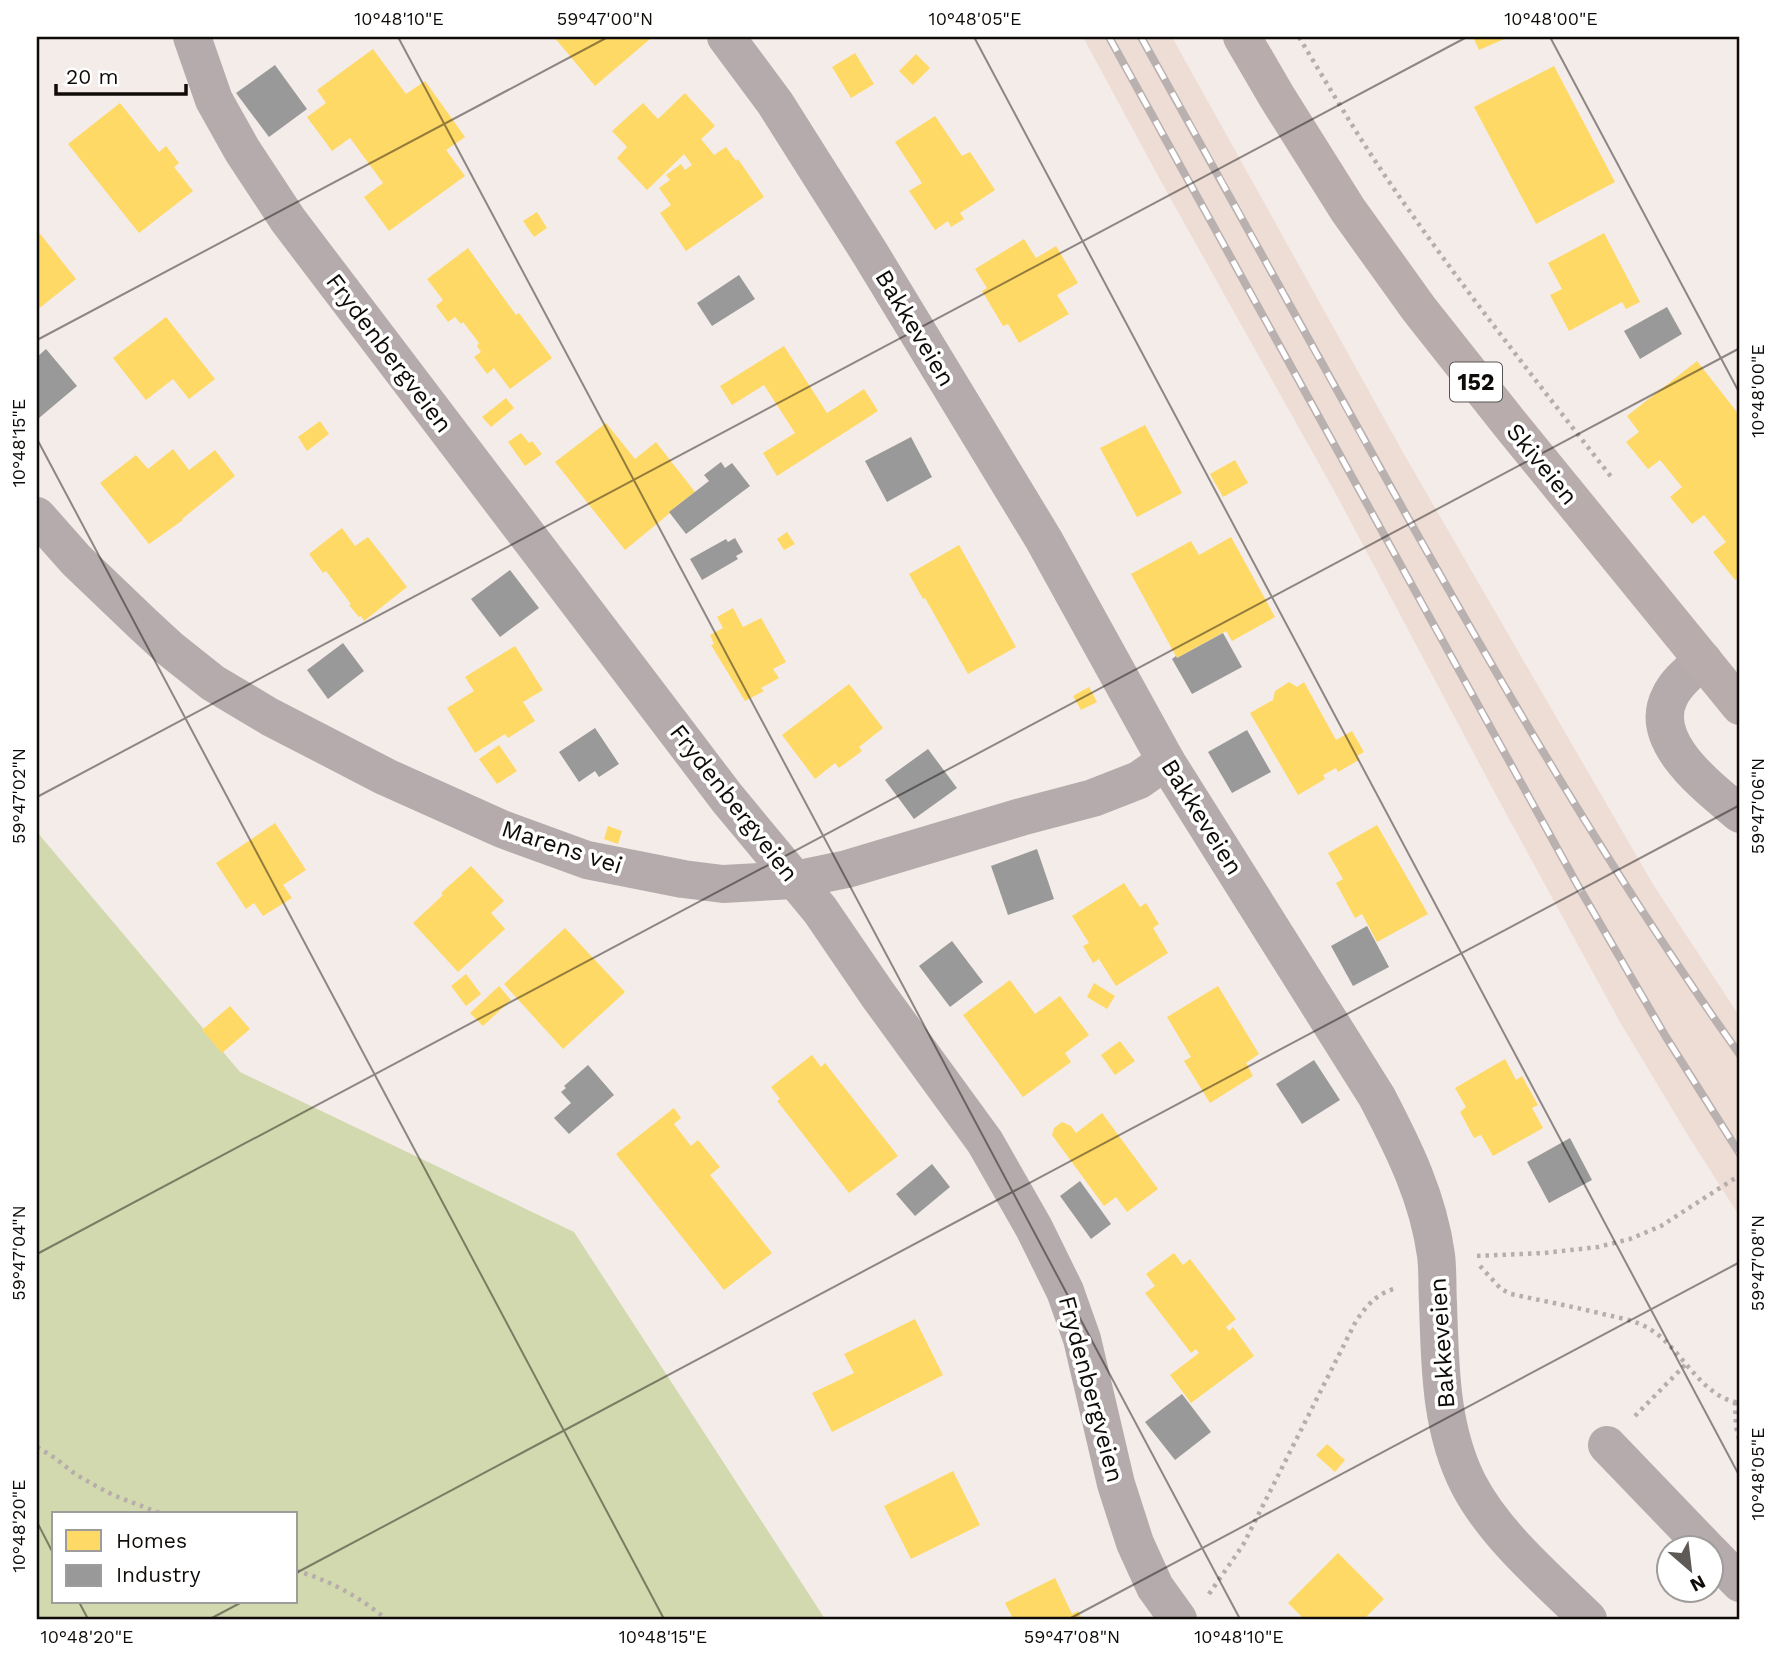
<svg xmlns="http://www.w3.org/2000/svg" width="1777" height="1656" font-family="'Work Sans',sans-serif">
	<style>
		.built { fill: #edddd5 }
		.forest { fill: #d2d9ae; fill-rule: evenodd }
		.homes { fill: #ffd966 }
		.industry { fill: #999 }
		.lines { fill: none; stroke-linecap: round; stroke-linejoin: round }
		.path { stroke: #b7aeac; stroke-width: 4.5; stroke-dasharray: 3.5 5; stroke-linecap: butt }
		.minor { stroke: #b6abac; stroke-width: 38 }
		.major { stroke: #b8acac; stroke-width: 38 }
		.rail-casing { stroke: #b9b0b0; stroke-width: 8 }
		.rail { stroke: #fff; stroke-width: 5; stroke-dasharray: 16; stroke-linecap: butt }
		.ticks { fill: none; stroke: #0f0b08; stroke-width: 2; stroke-opacity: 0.45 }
		.labels { text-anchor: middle; stroke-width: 7; stroke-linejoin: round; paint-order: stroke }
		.shield { fill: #fff; stroke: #575452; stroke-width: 2 }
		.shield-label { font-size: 23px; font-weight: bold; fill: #0f0b08 }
		.street-label { font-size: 24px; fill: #0f0b08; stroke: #fff }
		.neatline { fill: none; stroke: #0f0b08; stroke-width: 2.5 }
		.ticks-label { font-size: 18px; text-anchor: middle; fill: #0f0b08 }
	</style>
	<rect width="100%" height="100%" fill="#f4ece8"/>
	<polygon class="built" points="1083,37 1172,37 1405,456 1654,886 1740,1017 1740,1217 1689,1137 1620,1022 1496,795 1337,496 1163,185"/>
	<path class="forest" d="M 37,832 L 240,1072 L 574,1232 L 825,1619 L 37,1619 ZM 54,1514 L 296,1514 L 296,1602 L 54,1602 Z"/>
	<g class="homes">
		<polygon points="554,37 648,37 650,39 595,86"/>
		<polygon points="1473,37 1509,37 1479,50"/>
		<polygon points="373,49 406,94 425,81 465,137 446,150 465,176 389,231 364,197 383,183 350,138 332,151 307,117 326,103 317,90"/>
		<polygon points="855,53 874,84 851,98 832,67"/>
		<polygon points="916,54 930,68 913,85 899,71"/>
		<polygon points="1554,66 1615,182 1536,224 1474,107"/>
		<polygon points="685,93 715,126 701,139 714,155 726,147 736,161 738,159 764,197 686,251 660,213 671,205 659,188 670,180 666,175 681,164 685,170 692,165 684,154 647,190 617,158 627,147 612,131 643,103 658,119"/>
		<polygon points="120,103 159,152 166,146 179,163 174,167 193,191 139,233 68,144"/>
		<polygon points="935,116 962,156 970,152 995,190 960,213 964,219 951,227 948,221 935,230 909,191 922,183 895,142"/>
		<polygon points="537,212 547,228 534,237 523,221"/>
		<polygon points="37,230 76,279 37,310"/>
		<polygon points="1604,233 1640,302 1626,309 1622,302 1569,331 1550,295 1562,289 1548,263"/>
		<polygon points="1024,239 1036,258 1056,246 1078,283 1057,295 1069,314 1019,343 1008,324 1003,326 982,291 987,288 975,269"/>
		<polygon points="468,248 516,315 519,313 552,358 510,389 494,368 487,374 474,357 481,352 477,346 479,343 463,322 461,324 455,317 448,322 436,306 443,300 427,279"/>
		<polygon points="166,317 215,379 189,399 173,379 146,400 113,358"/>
		<polygon points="784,346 827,413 864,389 878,411 777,476 763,453 795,433 764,385 732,405 720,386"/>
		<polygon points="1697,361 1740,416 1740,576 1735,580 1713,552 1726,542 1704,515 1692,524 1670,497 1682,487 1660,460 1648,469 1626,442 1639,432 1627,416"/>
		<polygon points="506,398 514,408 491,427 482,417"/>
		<polygon points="320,421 329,434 307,451 298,437"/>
		<polygon points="606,423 635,459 656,442 695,492 669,512 670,513 625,550 555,462"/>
		<polygon points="1145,425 1182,493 1137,517 1100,448"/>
		<polygon points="521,433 529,443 532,441 542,454 525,466 508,442"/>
		<polygon points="173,449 189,470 215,450 235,476 182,519 183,520 149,544 100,483 136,455 148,469"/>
		<polygon points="1235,460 1248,483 1223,497 1210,474"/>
		<polygon points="342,528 355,546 368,537 407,587 364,621 361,616 359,617 349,605 351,604 326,571 323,573 309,554"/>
		<polygon points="787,532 795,544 784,550 777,539"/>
		<polygon points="1231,537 1275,617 1232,641 1226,631 1177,658 1131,574 1191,541 1199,555"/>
		<polygon points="959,545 1016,647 968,674 925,598 923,599 909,574"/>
		<polygon points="733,608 743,627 761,618 786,662 773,669 779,678 761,688 764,691 745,701 711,645 714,644 710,635 723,628 717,617"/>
		<polygon points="515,646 543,690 523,702 535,721 508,738 505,734 475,753 447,708 474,691 465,677"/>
		<polygon points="1289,682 1297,687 1304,682 1336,740 1352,731 1364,752 1357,756 1359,760 1338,772 1336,768 1323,775 1325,779 1298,795 1250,713 1273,700 1275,691"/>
		<polygon points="849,684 883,728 859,747 862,751 839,768 835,763 815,779 782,735"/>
		<polygon points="1089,687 1097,702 1081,710 1073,696"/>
		<polygon points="499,745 517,771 497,784 479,759"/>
		<polygon points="275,823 306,870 283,885 292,898 263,916 254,903 246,909 216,863"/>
		<polygon points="1377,825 1428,914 1377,942 1362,914 1355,918 1336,883 1343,879 1328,853"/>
		<polygon points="608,826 622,831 618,844 604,839"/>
		<polygon points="471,866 504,901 491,913 505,929 458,972 413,923 443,895 441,893"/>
		<polygon points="1124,883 1140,907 1146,903 1159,924 1153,928 1168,953 1116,986 1099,959 1093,963 1083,946 1089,943 1072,916"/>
		<polygon points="565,928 625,992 563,1049 504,984"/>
		<polygon points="466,974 481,994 466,1006 451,986"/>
		<polygon points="1010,980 1035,1014 1060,996 1089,1035 1065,1053 1071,1062 1023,1097 963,1015"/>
		<polygon points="1094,983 1115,996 1107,1009 1087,997"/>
		<polygon points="499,986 511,1000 483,1026 470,1013"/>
		<polygon points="1218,986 1259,1054 1246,1063 1253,1076 1210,1103 1184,1061 1191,1057 1167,1017"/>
		<polygon points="230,1006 250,1029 222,1053 202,1030"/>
		<polygon points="1120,1041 1135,1061 1115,1075 1101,1055"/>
		<polygon points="812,1055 821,1067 825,1063 898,1156 849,1193 777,1101 780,1099 771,1087"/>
		<polygon points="1505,1059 1516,1080 1522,1076 1538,1105 1532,1108 1543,1128 1493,1156 1481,1135 1474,1138 1460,1112 1466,1107 1455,1088"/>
		<polygon points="674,1108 681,1118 674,1124 691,1146 698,1140 720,1167 710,1175 772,1253 724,1290 616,1154"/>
		<polygon points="1102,1113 1158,1189 1127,1212 1116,1197 1104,1206 1052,1135 1054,1128 1062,1122 1071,1126 1076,1133"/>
		<polygon points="1174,1253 1183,1265 1190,1259 1236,1319 1226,1327 1229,1331 1233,1327 1254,1356 1191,1403 1170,1375 1199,1353 1196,1349 1191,1353 1145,1293 1155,1286 1146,1274"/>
		<polygon points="915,1319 943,1375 832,1432 812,1393 854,1373 844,1354"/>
		<polygon points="1327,1444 1345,1460 1335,1472 1316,1455"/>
		<polygon points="953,1471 980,1525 911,1559 884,1506"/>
		<polygon points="1338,1553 1384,1599 1364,1619 1304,1619 1288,1603"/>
		<polygon points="1055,1578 1072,1614 1078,1611 1082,1619 1013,1619 1005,1603"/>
	</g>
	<g class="industry">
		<polygon points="275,65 307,109 269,137 236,93"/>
		<polygon points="739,275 755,299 712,326 697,303"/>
		<polygon points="1667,307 1682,334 1640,359 1624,331"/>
		<polygon points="46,349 77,386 39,418 37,415 37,357"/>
		<polygon points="911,437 932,477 887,502 865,461"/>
		<polygon points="721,462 725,468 732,463 750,486 686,534 669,512 709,481 704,475"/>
		<polygon points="735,538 743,552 736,556 738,559 702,580 690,559 726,539 728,542"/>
		<polygon points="510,570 539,608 500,637 471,599"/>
		<polygon points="1223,633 1242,667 1192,694 1172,659 1176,656 1177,658"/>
		<polygon points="343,643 364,671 328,699 307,670"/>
		<polygon points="595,728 619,764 599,777 595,771 579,782 559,752"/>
		<polygon points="1247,730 1271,772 1232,793 1208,752"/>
		<polygon points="928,749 957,788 914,819 885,780"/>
		<polygon points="1037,849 1054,899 1008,915 991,866"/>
		<polygon points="1367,926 1389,967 1353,986 1331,946"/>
		<polygon points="952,941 983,982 950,1007 919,966"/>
		<polygon points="1314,1060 1340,1100 1302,1124 1276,1084"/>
		<polygon points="588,1065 614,1095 569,1134 554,1118 571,1103 561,1092 566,1088 564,1086"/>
		<polygon points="1570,1138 1592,1180 1549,1203 1527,1162"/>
		<polygon points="932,1164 950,1187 915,1216 896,1194"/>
		<polygon points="1080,1181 1111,1224 1091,1239 1060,1196"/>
		<polygon points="1182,1394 1211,1432 1175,1460 1145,1422"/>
	</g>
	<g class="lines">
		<g class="path">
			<path d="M 1299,37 C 1329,87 1358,137 1392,186 C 1461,286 1537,382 1612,478"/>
			<polyline points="1477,1256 1544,1253 1598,1247 1630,1239 1661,1226 1740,1175"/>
			<path d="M 1480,1266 L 1501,1289 L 1511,1294 C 1543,1301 1575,1307 1607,1315 C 1621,1318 1636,1321 1648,1328 C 1682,1347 1699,1397 1740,1403"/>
			<polyline points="1735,1402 1736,1427 1740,1443"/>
			<polyline points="1635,1416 1686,1364"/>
			<polyline points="37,1447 55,1458 75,1474 96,1486 113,1495 162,1514"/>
			<path d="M 296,1571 C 328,1579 361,1598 386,1619"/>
			<path d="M 1209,1594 L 1243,1545 L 1356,1321 C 1367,1305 1378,1292 1398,1288"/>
		</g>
		<g class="minor">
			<polyline points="192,37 214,100 242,150 288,220 727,798 820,910 878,995 985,1142 1034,1228 1065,1291 1082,1339 1116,1484 1135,1543 1155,1587 1178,1619"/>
			<path d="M 726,37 L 775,103 L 871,255 L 1044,540 L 1166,761 L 1377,1097 C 1404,1149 1428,1197 1436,1255 C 1438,1271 1437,1288 1438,1303 C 1440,1365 1440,1429 1469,1485 C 1495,1535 1548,1580 1588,1619"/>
			<polyline points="37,516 76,560 144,625 169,648 213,683 270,717 386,777 502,829 587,860 683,879 723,884 794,880 847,869 1021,817 1093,798 1139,780 1166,761"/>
			<path d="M 1703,660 C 1691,671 1677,681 1670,696 C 1646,742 1710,788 1740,814"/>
			<polyline points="1607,1445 1706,1548"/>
			<polyline points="1710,1552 1740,1583"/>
		</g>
		<polyline class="major" points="1242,37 1277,97 1348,210 1419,309 1510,424 1740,706"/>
		<defs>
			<g id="rail">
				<polyline points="1109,37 1577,884 1666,1037 1740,1154"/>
				<path d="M 1141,37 C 1229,194 1315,352 1403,509 C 1508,696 1616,881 1740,1055"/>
			</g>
		</defs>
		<use href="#rail" class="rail-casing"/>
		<use href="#rail" class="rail"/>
	</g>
	<path class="ticks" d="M 398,37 L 1240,1619M 974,37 L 1740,1477M 1550,37 L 1740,394M 37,340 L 608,37M 37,439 L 664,1619M 37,797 L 1467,37M 37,1254 L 1740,348M 37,1522 L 54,1555M 296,1573 L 1740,805M 79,1602 L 88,1619M 210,1619 L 242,1602M 1069,1619 L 1740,1262"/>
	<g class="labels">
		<rect class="shield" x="1450" y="362.5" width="52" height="39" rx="5"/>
		<g class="shield-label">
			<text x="1476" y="390">152</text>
		</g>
		<g class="street-label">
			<text transform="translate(915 328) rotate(59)" y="8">Bakkeveien</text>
			<text transform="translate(389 353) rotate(53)" y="8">Frydenbergveien</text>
			<text transform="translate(1542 464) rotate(51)" y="8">Skiveien</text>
			<text transform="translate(734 803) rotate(52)" y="8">Frydenbergveien</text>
			<text transform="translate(1202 817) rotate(58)" y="8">Bakkeveien</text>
			<text transform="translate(562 847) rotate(18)" y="8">Marens vei</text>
			<text transform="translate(1442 1343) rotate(-94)" y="8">Bakkeveien</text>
			<text transform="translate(1091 1389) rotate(75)" y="8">Frydenbergveien</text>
		</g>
	</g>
	<rect width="1777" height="1656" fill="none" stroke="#ffffff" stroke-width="77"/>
	<rect x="52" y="1512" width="245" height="91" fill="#ffffff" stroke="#9f9d9c" stroke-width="2"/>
	<rect x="66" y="1530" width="35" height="21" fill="#ffd966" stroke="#9f9d9c" stroke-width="2"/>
	<text x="116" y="1548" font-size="21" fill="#0f0b08">Homes</text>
	<rect x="66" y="1565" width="35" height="21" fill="#999999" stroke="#9f9d9c" stroke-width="2"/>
	<text x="116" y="1582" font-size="21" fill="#0f0b08">Industry</text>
	<g transform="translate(1690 1569) rotate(152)"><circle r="33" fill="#ffffff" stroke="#9f9d9c" stroke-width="2"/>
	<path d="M0-5L12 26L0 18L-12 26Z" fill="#5f5a56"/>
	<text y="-10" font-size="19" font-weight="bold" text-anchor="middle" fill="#0f0b08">N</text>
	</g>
	<path d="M56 84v10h130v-10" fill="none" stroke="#0f0b08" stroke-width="3.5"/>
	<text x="66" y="84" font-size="21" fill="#0f0b08" stroke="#ffffff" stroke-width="5" paint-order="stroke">20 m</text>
	<rect x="38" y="38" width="1700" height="1580" class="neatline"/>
	<g class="ticks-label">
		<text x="399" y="25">10°48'10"E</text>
		<text x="605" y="25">59°47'00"N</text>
		<text x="975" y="25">10°48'05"E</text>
		<text x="1551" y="25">10°48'00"E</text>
		<text transform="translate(1758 391) rotate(-90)" y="6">10°48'00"E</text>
		<text transform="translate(19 443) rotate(-90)" y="6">10°48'15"E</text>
		<text transform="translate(19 796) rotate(-90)" y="6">59°47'02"N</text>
		<text transform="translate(1758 806) rotate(-90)" y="6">59°47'06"N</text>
		<text transform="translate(19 1253) rotate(-90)" y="6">59°47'04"N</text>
		<text transform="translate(1758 1263) rotate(-90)" y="6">59°47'08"N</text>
		<text transform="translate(1758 1474) rotate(-90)" y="6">10°48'05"E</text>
		<text transform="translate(19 1526) rotate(-90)" y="6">10°48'20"E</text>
		<text x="87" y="1643">10°48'20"E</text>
		<text x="663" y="1643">10°48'15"E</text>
		<text x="1072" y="1643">59°47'08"N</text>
		<text x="1239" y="1643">10°48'10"E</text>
	</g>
</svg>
